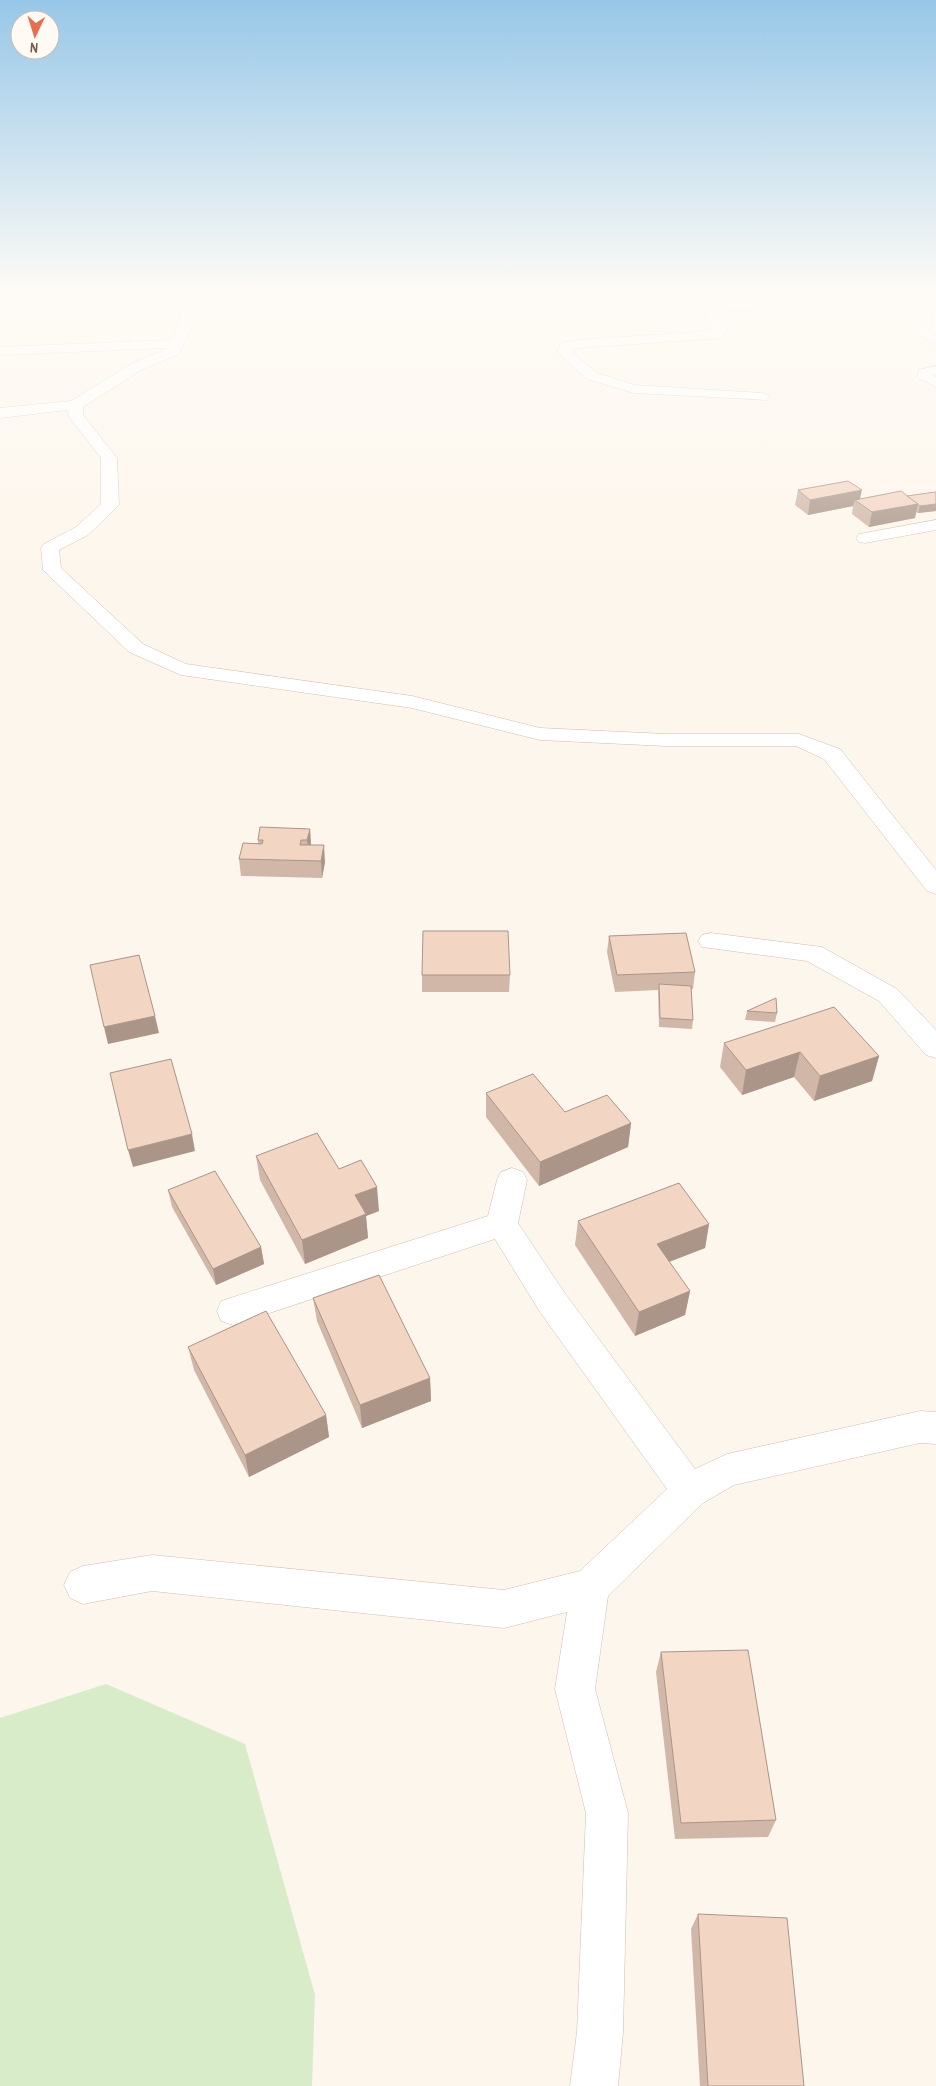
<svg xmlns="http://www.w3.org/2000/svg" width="936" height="2086" font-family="'Archivo Narrow',sans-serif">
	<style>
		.green { fill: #d8ecc9 }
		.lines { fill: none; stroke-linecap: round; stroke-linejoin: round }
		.service-casing { stroke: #d1beb0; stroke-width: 1 }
		.minor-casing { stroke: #d1beb0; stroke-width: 1 }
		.service { fill: #fff; fill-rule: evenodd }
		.minor { fill: #fff; fill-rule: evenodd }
		.wall { fill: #d1b7a8 }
		.shaded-wall { fill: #aa9588 }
		.building { fill: #f3d5c3; stroke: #aa9588 }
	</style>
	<rect width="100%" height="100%" fill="#fdf6ec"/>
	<polygon class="green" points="106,1684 245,1744 315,1995 312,2086 0,2086 0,1718"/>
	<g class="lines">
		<defs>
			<polygon id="service" points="936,311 936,317 932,316 932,312"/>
			<g id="minor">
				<polygon points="183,290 195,290 194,322 179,354 141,370 83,407 83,415 117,458 119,505 88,535 59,550 61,568 143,644 186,664 412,696 540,728 666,734 799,734 840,749 936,870 936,894 927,891 824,759 796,746 666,746 540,740 412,708 181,675 129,652 43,570 41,548 44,544 76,527 101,504 101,458 70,418 67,410 0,418 0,408 71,401 131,364 168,348 0,355 0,347 172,340 180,322"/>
				<path d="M 778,290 L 790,290 L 780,307 L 716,309 L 727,329 L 722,338 L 578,348 L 571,351 L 597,373 L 635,385 L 762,393 L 767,394 L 769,397 L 767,400 L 634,393 L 587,379 L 557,352 L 561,343 L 578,340 L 712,331 L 713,329 L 702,308 C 712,296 755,300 771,300 Z"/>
				<path d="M 895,290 C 920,290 936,301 930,331 L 936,336 L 936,346 L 915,332 L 928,314 L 922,305 Z"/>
				<polygon points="936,366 936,374 932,375 936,377 936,387 917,377 919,370"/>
				<polygon points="936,520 936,530 865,543 859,542 856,538 859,534 865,533"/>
				<polygon points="711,933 822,947 897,989 936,1030 936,1058 926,1055 879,1001 807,961 702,947 698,941 702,935"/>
				<polygon points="512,1168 523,1172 527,1180 518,1223 564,1292 695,1469 727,1454 920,1411 936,1412 936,1444 920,1443 734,1485 703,1503 608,1596 595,1689 628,1813 623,2032 618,2086 570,2086 577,2032 586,1813 555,1689 567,1612 504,1628 152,1591 83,1604 70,1598 64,1585 70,1572 83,1566 152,1555 504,1590 580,1571 667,1489 540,1312 495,1239 233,1325 221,1321 217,1311 221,1301 488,1216 497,1180 501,1172"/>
			</g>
		</defs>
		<use href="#service" class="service-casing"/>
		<use href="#minor" class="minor-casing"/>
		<use href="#service" class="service"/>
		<use href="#minor" class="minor"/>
	</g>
	<g class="wall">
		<polygon points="798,490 860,499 907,496 936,492 936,511 918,513 916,512 915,518 869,527 852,514 853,506 808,515 795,505"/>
		<polygon points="310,829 311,845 325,862 322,878 241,876 239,859 258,843 258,840"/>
		<polygon points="609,936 695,972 693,989 691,989 693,1020 692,1029 659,1027 658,990 615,992 607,952"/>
		<polygon points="422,975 510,975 509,992 422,992"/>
		<polygon points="747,1011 777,1013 775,1022 745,1020"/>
		<polygon points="724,1043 879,1056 872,1081 814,1101 794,1077 742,1095 720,1067"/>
		<polygon points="486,1093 565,1112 631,1123 628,1147 539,1186 486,1117"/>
		<polygon points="256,1156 339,1169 379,1211 366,1216 368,1238 305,1264 260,1180"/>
		<polygon points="168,1190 261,1247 264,1264 216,1285 172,1207"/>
		<polygon points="578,1221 709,1224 705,1248 669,1262 690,1291 685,1315 635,1336 575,1245"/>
		<polygon points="313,1298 430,1378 431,1401 362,1428 317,1321"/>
		<polygon points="188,1347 326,1415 329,1437 249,1477 194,1370"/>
		<polygon points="661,1652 776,1820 768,1837 675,1839 656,1672"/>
		<polygon points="698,1914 804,2086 700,2086 691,1929"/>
	</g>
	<g class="shaded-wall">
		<polygon points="862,490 859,503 855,500 853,506 808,515 810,500"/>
		<polygon points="918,504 915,518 869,527 872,512"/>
		<polygon points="936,504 936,511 918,513 920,506"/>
		<polygon points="310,829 311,845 309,857 307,840"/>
		<polygon points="324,845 325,862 322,878 321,861"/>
		<polygon points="155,1016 159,1033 108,1044 104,1027"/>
		<polygon points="800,1052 794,1077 742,1095 746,1070"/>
		<polygon points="879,1056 872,1081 814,1101 820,1076"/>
		<polygon points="631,1123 628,1147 539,1186 540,1162"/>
		<polygon points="192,1134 195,1151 133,1167 128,1150"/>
		<polygon points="377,1187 379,1211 366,1216 368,1238 305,1264 302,1240 355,1195"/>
		<polygon points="709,1224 705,1248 653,1268 657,1244"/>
		<polygon points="261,1247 264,1264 216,1285 213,1269"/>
		<polygon points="690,1291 685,1315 635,1336 639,1312"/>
		<polygon points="430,1378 431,1401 362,1428 360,1405"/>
		<polygon points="326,1415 329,1437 249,1477 245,1455"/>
	</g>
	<g class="building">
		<polygon points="848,481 862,490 810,500 798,490"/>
		<polygon points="901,491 918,504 872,512 855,500"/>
		<polygon points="935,492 936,492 936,504 920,506 917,504 918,504 907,496"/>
		<polygon points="260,827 310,829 307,840 301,840 300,845 324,845 321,861 239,859 243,843 262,844 263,840 258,840"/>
		<polygon points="423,931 508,931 510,975 422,975"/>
		<polygon points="686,933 695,972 617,975 609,936"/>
		<polygon points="139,955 155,1016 104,1027 90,965"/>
		<polygon points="659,984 691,986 693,1020 660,1018"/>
		<polygon points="776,998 777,1013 747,1011"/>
		<polygon points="834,1007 879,1056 820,1076 800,1052 746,1070 724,1043"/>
		<polygon points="171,1059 192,1134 128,1150 110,1073"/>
		<polygon points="533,1074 565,1112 607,1095 631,1123 540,1162 486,1093"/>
		<polygon points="317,1133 339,1169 361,1160 377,1187 355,1195 366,1214 302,1240 256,1156"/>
		<polygon points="215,1171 261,1247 213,1269 168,1190"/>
		<polygon points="679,1183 709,1224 657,1244 690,1291 639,1312 578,1221"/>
		<polygon points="379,1275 430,1378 360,1405 313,1298"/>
		<polygon points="266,1311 326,1415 245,1455 188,1347"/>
		<polygon points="748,1650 776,1820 681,1823 661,1652"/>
		<polygon points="698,1914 787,1918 804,2086 708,2086"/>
	</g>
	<linearGradient id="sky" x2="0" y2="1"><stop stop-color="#97c7e8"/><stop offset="0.5" stop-color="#fefbf6"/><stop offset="1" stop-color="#fefbf6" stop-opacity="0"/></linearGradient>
	<rect width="936" height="582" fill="url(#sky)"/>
	<g transform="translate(35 35) rotate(184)"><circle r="24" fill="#fffaf3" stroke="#cabbb1"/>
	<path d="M0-4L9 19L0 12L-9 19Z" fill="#e76f51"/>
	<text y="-8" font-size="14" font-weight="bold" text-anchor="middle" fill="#7a5c4d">N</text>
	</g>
</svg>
